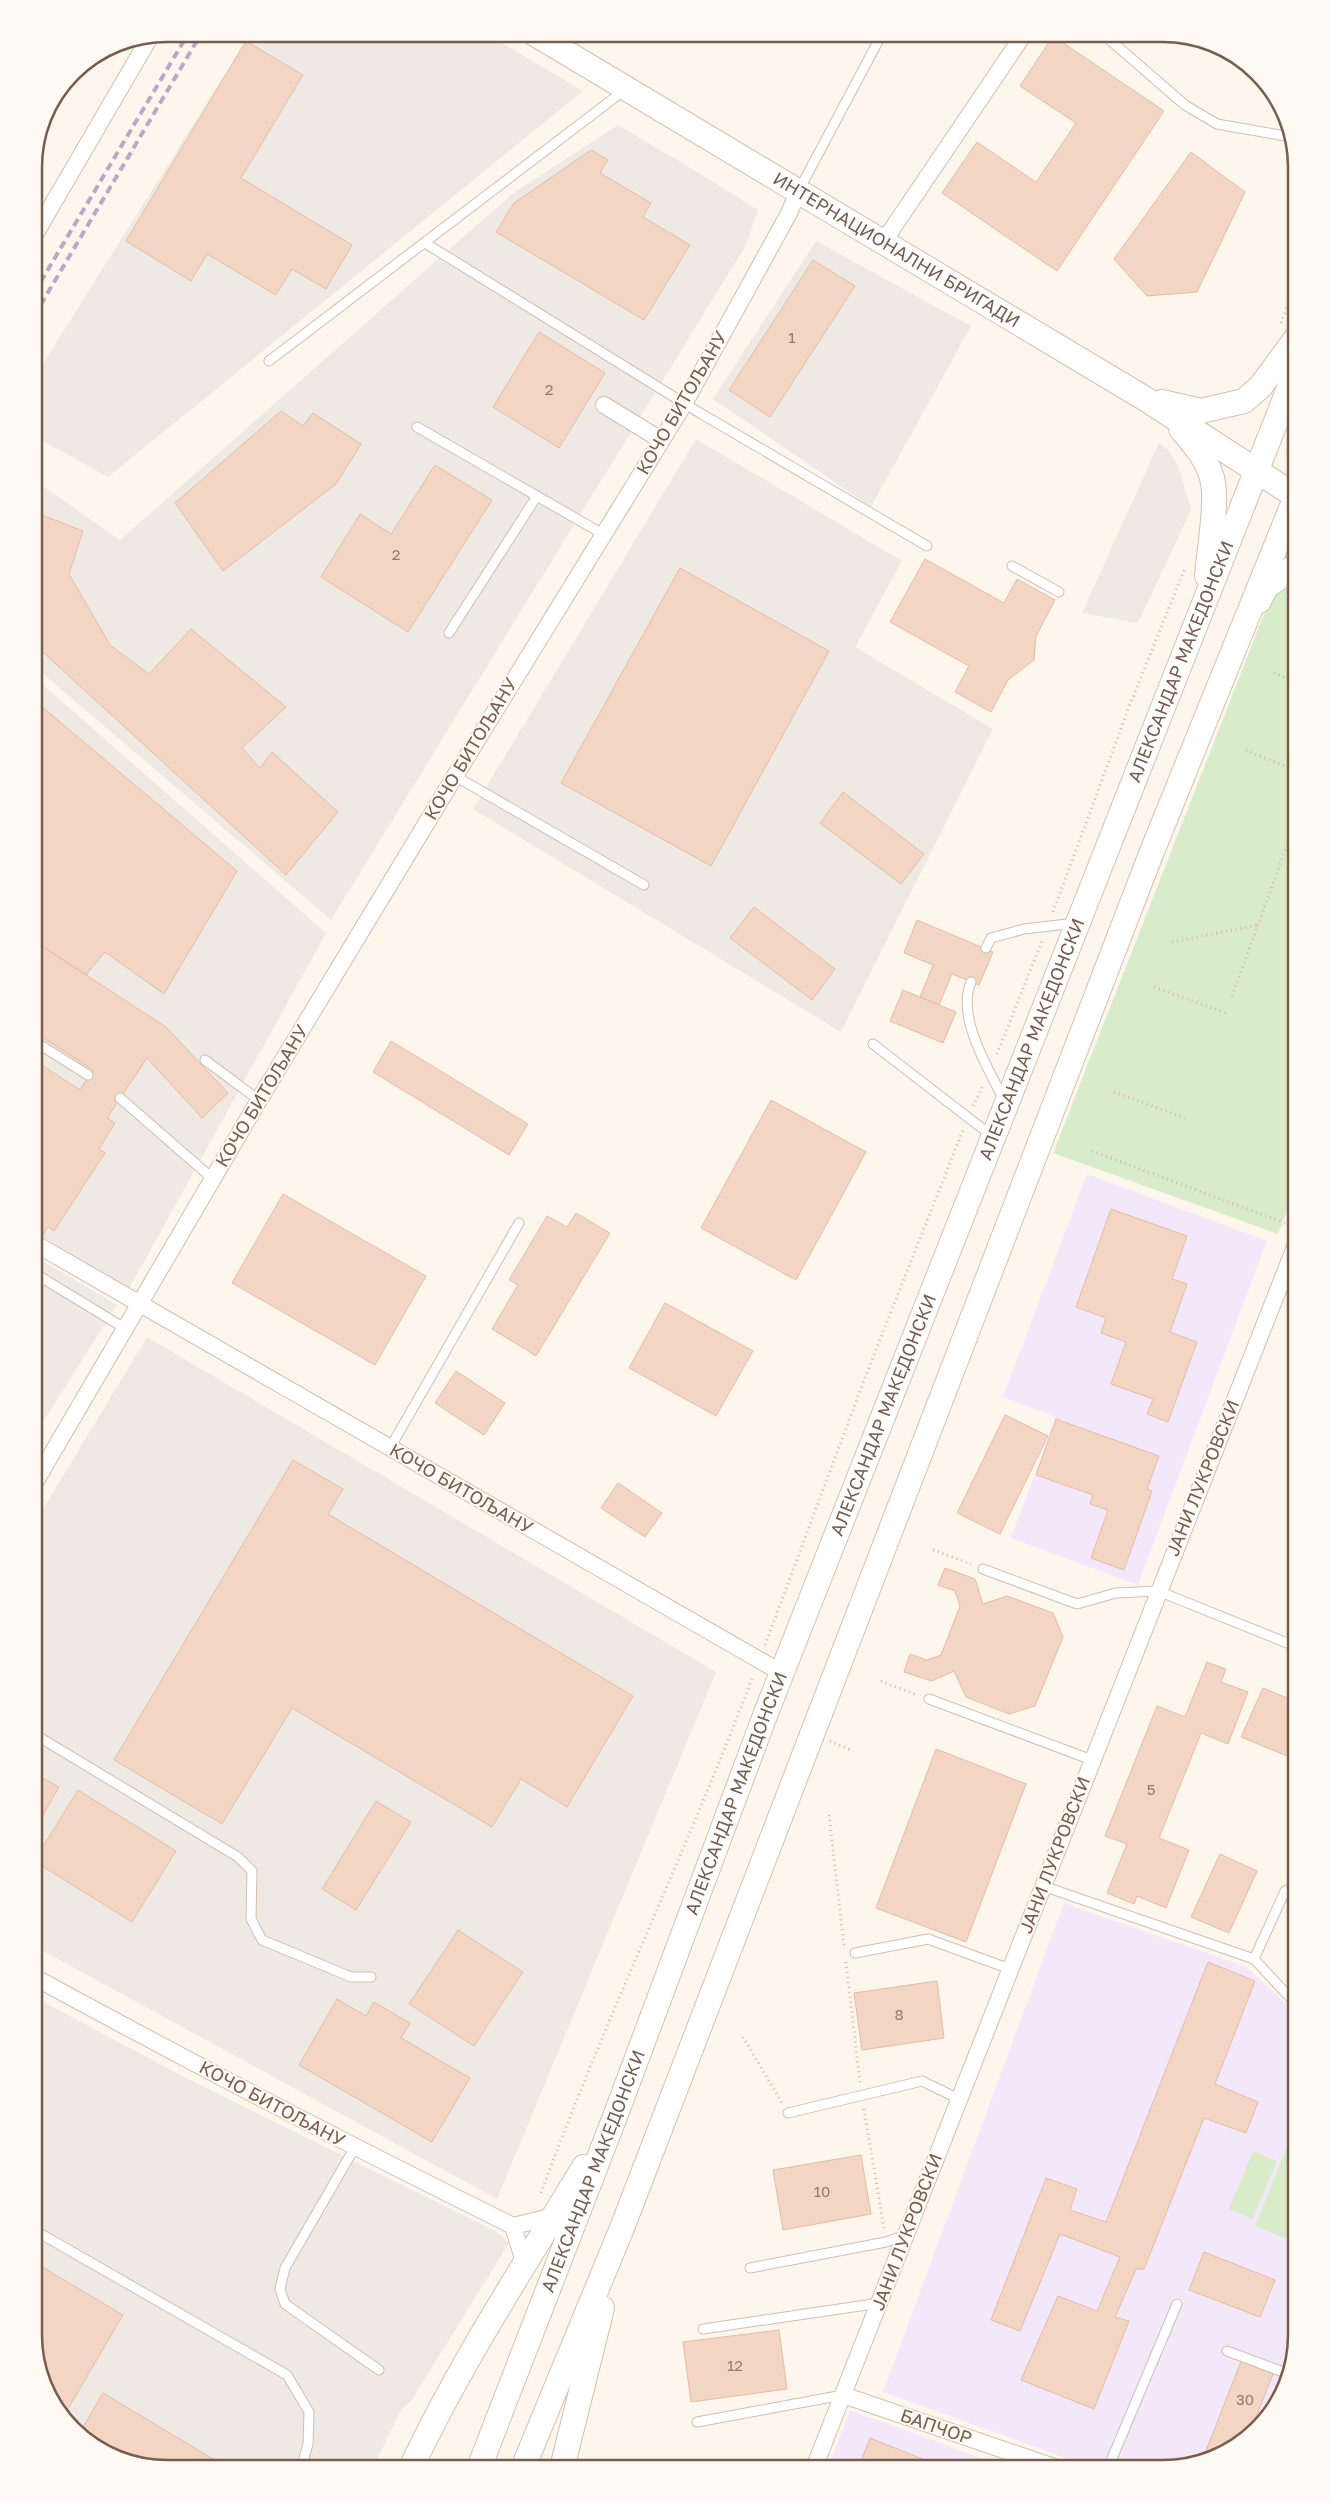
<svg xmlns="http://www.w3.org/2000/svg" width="1331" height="2502" font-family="'Golos Text',sans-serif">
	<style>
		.industrial { fill: #efe9e4 }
		.education { fill: #f3e8fa }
		.green { fill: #d8ecc9 }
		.building { fill: #f3d5c3; stroke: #e6bba3 }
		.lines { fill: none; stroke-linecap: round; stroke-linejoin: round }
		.lane-casing { stroke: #d1beb0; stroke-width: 11 }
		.street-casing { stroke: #d1beb0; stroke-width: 18 }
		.secondary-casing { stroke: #d6c0b0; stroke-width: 26 }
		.path { stroke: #d9b8a5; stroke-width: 3; stroke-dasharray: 1 4; stroke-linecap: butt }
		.lane { stroke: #fff; stroke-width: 9 }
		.street { stroke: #fff; stroke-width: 16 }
		.secondary { stroke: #fff; stroke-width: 24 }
		.rail { stroke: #b9a8c9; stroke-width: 4; stroke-dasharray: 8 5; stroke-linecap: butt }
		.labels { text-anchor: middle; stroke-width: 4; stroke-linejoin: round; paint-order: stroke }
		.number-label { font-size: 15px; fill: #987a6a }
		.street-label { font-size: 18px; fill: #7a5c4d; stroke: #fffaf3 }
		.rim { fill: none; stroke: #7a5c4d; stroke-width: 2.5 }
	</style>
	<rect width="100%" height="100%" fill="#fdf6ec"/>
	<g class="industrial">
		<polygon points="250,34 487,34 583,91 108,477 34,436 34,378"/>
		<polygon points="618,125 699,173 758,210 746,245 331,920 34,666 34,480 120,540 512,194"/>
		<polygon points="816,241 971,326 871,507 713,399"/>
		<polygon points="696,439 902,561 855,647 993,729 841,1032 473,809"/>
		<polygon points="1159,443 1167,449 1178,465 1191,510 1138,623 1082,613"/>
		<polygon points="34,677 326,933 129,1289 34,1232"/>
		<polygon points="34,1256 117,1305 34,1436"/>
		<polygon points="147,1337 716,1672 497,2199 34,1946 34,1524"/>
		<polygon points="34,1997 190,2080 497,2232 509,2243 411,2401 401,2410 373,2468 159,2468 93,2446 44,2386 34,2335"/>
	</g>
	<g class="education">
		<polygon points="1087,1174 1267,1241 1138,1585 1011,1538 1056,1417 1003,1397"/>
		<polygon points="1064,1903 1247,1967 1297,2014 1297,2335 1275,2409 1215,2458 1164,2468 1093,2468 883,2392"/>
		<polygon points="850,2410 998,2464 997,2468 828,2468"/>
	</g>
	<g class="green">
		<polygon points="1297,579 1297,1184 1278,1234 1053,1153 1270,599"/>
		<polygon points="1296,2124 1297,2124 1297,2243 1255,2226"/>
		<polygon points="1253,2151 1277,2161 1253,2219 1229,2209"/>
	</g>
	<g class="building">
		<polygon points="1053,36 1164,111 1057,271 942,193 977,142 1036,182 1076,123 1020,86"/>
		<polygon points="246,41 303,75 241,178 352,245 326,289 292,269 276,295 207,254 191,281 126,241"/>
		<polygon points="591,150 608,160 600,173 651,203 643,217 690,245 644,320 496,232 514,203"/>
		<polygon points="1191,152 1245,192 1197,292 1147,296 1114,259"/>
		<polygon points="813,260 855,286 770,417 729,390"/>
		<polygon points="539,332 605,373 559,448 493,407"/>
		<polygon points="281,411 303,426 313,413 361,444 336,484 223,571 175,503"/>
		<polygon points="435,465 492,500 408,632 321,577 360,514 391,534"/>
		<polygon points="34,512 83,531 69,574 110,645 149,674 191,629 286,707 242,748 260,768 272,752 338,812 286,875 34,644"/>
		<polygon points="925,559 1004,603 1017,579 1055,600 1036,636 1034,660 1008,680 991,712 955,692 969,666 890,622"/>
		<polygon points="680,568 829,651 711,866 561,783"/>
		<polygon points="34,700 237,871 164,994 105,952 86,975 34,941"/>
		<polygon points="843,792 924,854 901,884 820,823"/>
		<polygon points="754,907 835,969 812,1000 730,938"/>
		<polygon points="917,920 993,952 979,985 952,974 939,1005 920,997 933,965 904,953"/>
		<polygon points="34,941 166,1027 228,1093 202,1118 147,1058 107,1118 115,1123 99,1149 105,1153 54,1231 48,1227 41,1238 34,1233 34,1060 80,1090 93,1070 34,1032"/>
		<polygon points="903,990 956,1012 943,1043 890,1021"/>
		<polygon points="391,1041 528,1124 509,1155 373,1072"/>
		<polygon points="771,1100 866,1152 796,1280 701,1228"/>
		<polygon points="283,1194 426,1276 375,1365 232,1283"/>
		<polygon points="1111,1209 1187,1236 1172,1279 1187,1284 1170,1332 1197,1342 1168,1422 1147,1414 1153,1399 1111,1384 1126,1342 1101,1333 1106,1318 1076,1307"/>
		<polygon points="576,1213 610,1233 536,1356 492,1329 518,1285 509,1280 547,1216 567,1227"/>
		<polygon points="665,1303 753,1351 716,1416 629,1368"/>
		<polygon points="456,1371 505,1403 484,1435 435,1403"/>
		<polygon points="1005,1415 1048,1436 1000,1534 957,1513"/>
		<polygon points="1056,1419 1159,1456 1147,1489 1152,1491 1124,1570 1091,1558 1108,1510 1090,1504 1093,1495 1036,1475"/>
		<polygon points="293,1460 343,1489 328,1514 633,1696 567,1807 521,1779 492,1827 292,1708 222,1824 114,1760"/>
		<polygon points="618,1483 662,1513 645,1537 601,1508"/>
		<polygon points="945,1568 975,1579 983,1604 1007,1596 1053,1613 1063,1637 1035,1706 1009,1714 966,1697 954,1671 932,1681 904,1672 910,1654 927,1660 941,1655 960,1606 955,1591 938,1585"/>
		<polygon points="1207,1662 1226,1669 1221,1682 1248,1692 1228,1744 1201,1733 1159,1838 1189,1850 1166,1908 1137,1896 1134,1904 1107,1893 1127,1844 1105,1836 1157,1706 1185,1717"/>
		<polygon points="1263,1688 1297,1702 1297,1760 1241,1737"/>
		<polygon points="936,1749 1026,1784 966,1942 876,1908"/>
		<polygon points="34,1773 59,1787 34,1831"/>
		<polygon points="78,1790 176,1851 132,1922 34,1861"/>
		<polygon points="376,1801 411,1822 356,1910 322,1889"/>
		<polygon points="1220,1854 1257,1871 1229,1933 1191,1917"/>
		<polygon points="458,1930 523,1972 474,2046 409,2004"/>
		<polygon points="1208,1962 1255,1981 1215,2084 1258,2102 1246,2133 1204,2118 1144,2269 1136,2269 1115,2317 1129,2321 1094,2409 1021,2380 1058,2296 1097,2311 1120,2257 1060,2234 1020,2331 991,2320 1046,2178 1077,2189 1070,2210 1106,2222"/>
		<polygon points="937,1981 944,2038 862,2050 854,1993"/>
		<polygon points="337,1999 366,2016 374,2002 410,2023 401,2038 470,2078 432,2142 299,2065"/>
		<polygon points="861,2155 871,2214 783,2230 773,2170"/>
		<polygon points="1204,2252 1275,2280 1260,2317 1189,2290"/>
		<polygon points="34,2262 123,2315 66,2412 44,2386 34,2335"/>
		<polygon points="779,2330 787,2389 691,2402 683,2342"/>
		<polygon points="1242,2359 1274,2372 1252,2427 1215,2458 1202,2461"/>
		<polygon points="103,2393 228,2468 159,2468 93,2446 81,2431"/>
		<polygon points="870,2438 925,2460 922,2468 871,2468 860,2464"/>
	</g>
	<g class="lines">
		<defs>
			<g id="lane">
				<polyline points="1103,34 1185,105 1217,124 1291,137"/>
				<polyline points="799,190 882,34"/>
				<polyline points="425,243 700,413 927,546"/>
				<polyline points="269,361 626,89"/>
				<polyline points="417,427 603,534"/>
				<polyline points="1012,566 1059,592"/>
				<polyline points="449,633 537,496"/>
				<polyline points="455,776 644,885"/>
				<polyline points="986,948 991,938 1024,929 1076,923"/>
				<path d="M 971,982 C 956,1017 988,1068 1004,1100"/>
				<polyline points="34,1041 88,1075"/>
				<polyline points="873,1044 992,1136"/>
				<polyline points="205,1060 259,1100"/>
				<polyline points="120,1098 213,1179"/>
				<polyline points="34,1273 126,1329"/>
				<polyline points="390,1448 519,1223"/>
				<polyline points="983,1569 1077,1604 1116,1593 1158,1591 1297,1647"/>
				<polyline points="929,1699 1092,1760"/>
				<polyline points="34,1734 238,1857 252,1871 251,1919 262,1940 351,1977 371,1977"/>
				<polyline points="1043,1886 1254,1959"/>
				<polyline points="855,1953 928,1939 1010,1969"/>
				<polyline points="1297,2005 1254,1959 1285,1891 1293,1888 1297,1889"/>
				<polyline points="788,2113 922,2081 959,2099"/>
				<polyline points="355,2147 285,2268 280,2289 285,2304 379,2370"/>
				<polyline points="34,2230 287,2375 309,2412 308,2444 301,2468"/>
				<polyline points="750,2268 886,2242 906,2235"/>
				<polyline points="703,2329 880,2303"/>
				<polyline points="1227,2351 1286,2373"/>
				<polyline points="697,2422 843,2395"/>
				<polyline points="1108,2468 1177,2304"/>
			</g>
			<g id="street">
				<polyline points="34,236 150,37"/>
				<polyline points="884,241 1024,34"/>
				<polyline points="604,405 661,440"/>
				<polyline points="34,1243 782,1673"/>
				<polyline points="34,1484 259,1100 455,776 684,404 788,215 799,191"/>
				<path d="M 34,1977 C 192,2063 351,2146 513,2226"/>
				<polyline points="513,2226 554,2216"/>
				<polyline points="513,2226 525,2265"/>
				<polyline points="843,2395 1057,2468"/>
				<polyline points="814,2468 1297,1242"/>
			</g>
			<g id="secondary">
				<path id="s1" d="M 535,34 L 1144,398 L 1297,497"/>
				<polyline points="1162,402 1201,411 1244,401 1261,386 1297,337"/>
				<path d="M 1181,429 C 1193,443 1207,459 1212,478 C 1218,500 1209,551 1207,576"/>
				<polyline points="1259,601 1266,587 1297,565"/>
				<path d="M 411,2468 C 460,2364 524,2266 584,2167"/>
				<path id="s2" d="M 479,2468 L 616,2114 L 766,1713 L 1297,368"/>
				<polyline points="523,2468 622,2228 1151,854 1297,494"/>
				<polyline points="562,2468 602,2308"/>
			</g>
		</defs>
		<use href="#lane" class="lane-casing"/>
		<use href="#street" class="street-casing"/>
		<use href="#secondary" class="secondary-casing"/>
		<g class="path">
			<polyline points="1281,323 1297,280"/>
			<polyline points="1287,451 1297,458"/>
			<polyline points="1274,673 1297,683"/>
			<polyline points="1246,750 1297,771"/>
			<polyline points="1053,912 1129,707 1185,568"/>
			<polyline points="1172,942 1258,925"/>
			<polyline points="1154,987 1226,1013"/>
			<polyline points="1232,996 1297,818"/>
			<polyline points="997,1054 1042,941"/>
			<polyline points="1114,1092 1185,1118"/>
			<polyline points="973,1106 982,1087"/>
			<polyline points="1092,1151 1290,1225"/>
			<polyline points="933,1550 971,1564"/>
			<polyline points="765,1645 866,1375 963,1130"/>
			<polyline points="881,1681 917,1695"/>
			<polyline points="830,1741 853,1751"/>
			<polyline points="829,1815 844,1946"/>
			<polyline points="846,1962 860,2083"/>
			<polyline points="743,2037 782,2103"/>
			<polyline points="864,2109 884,2228"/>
			<path d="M 541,2193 C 605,2018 687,1851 753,1676"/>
		</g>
		<use href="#lane" class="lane"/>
		<use href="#street" class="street"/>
		<use href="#secondary" class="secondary"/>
		<g class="rail">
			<polyline points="34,293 188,34"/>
			<polyline points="34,316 201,34"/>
		</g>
	</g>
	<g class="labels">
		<g class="number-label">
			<text x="792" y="343">1</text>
			<text x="549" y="395">2</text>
			<text x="396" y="560">2</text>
			<text x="1151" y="1795">5</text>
			<text x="899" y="2020">8</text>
			<text x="822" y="2197">10</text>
			<text x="735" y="2371">12</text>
			<text x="1245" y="2405">30</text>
		</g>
		<g class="street-label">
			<text dy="6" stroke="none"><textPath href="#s1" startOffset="421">ИНТЕРНАЦИОНАЛНИ БРИГАДИ</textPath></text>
			<text transform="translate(682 403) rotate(-60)" y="6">КОЧО БИТОЉАНУ</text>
			<text dy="6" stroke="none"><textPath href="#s2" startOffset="1938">АЛЕКСАНДАР МАКЕДОНСКИ</textPath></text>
			<text transform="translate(471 749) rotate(-59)" y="6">КОЧО БИТОЉАНУ</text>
			<text dy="6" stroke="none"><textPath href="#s2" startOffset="1532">АЛЕКСАНДАР МАКЕДОНСКИ</textPath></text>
			<text transform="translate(262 1096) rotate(-59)" y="6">КОЧО БИТОЉАНУ</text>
			<text dy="6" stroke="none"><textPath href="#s2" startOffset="1128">АЛЕКСАНДАР МАКЕДОНСКИ</textPath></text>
			<text transform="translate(1203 1478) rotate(-68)" y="6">ЈАНИ ЛУКРОВСКИ</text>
			<text transform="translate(461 1489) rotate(30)" y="6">КОЧО БИТОЉАНУ</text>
			<text dy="6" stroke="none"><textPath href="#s2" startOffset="722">АЛЕКСАНДАР МАКЕДОНСКИ</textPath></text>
			<text transform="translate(1055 1855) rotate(-69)" y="6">ЈАНИ ЛУКРОВСКИ</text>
			<text transform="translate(272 2104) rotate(28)" y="6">КОЧО БИТОЉАНУ</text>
			<text dy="6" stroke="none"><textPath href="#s2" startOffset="318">АЛЕКСАНДАР МАКЕДОНСКИ</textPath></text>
			<text transform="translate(907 2232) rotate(-69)" y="6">ЈАНИ ЛУКРОВСКИ</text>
			<text transform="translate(936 2427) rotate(19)" y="6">БАПЧОР</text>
		</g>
	</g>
	<path d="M0 0H1331V2502H0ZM167 42H1163A125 125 0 0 1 1288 167V2335A125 125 0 0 1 1163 2460H167A125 125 0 0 1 42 2335V167A125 125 0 0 1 167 42Z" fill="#fffaf3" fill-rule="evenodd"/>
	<path class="rim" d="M167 42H1163A125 125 0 0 1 1288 167V2335A125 125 0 0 1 1163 2460H167A125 125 0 0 1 42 2335V167A125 125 0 0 1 167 42Z"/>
</svg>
